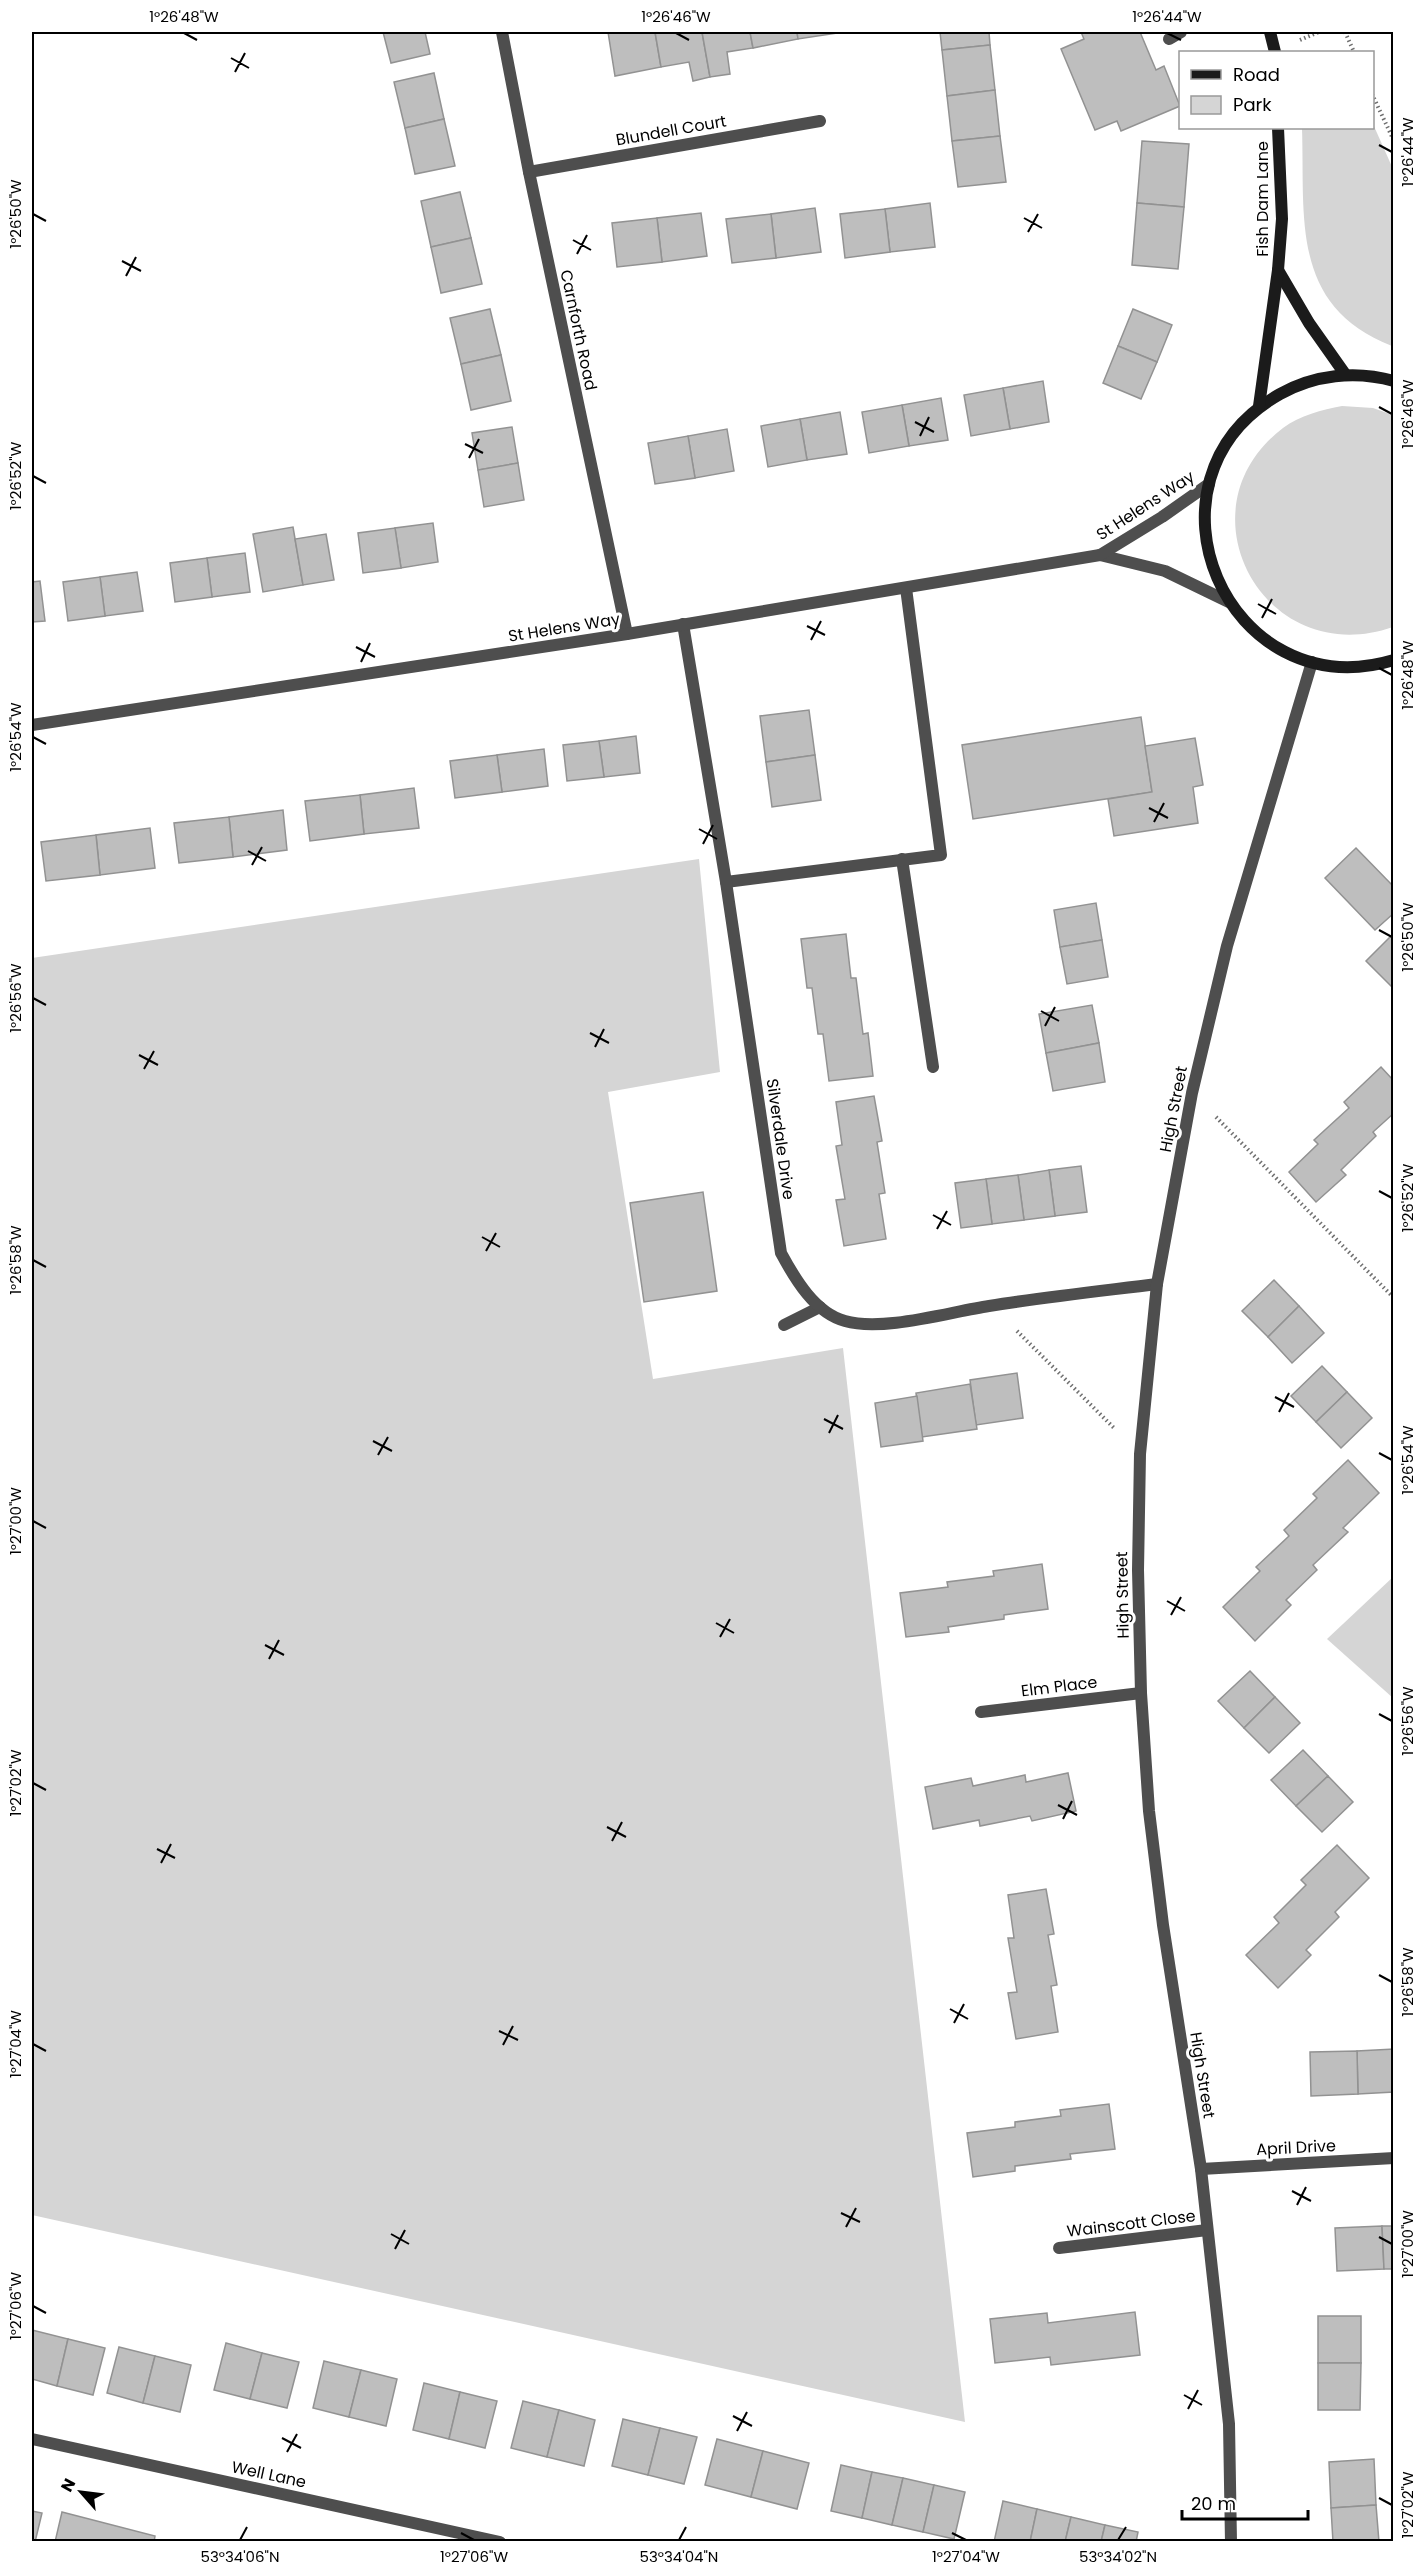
<svg xmlns="http://www.w3.org/2000/svg" width="1425" height="2573" font-family="Poppins,sans-serif">
	<style>
		.green { fill: #d5d5d5 }
		.building { fill: #bebebe; stroke: #929292; stroke-width: 1.5 }
		.lines { fill: none; stroke-linecap: round; stroke-linejoin: round }
		.path { stroke: #707070; stroke-width: 4; stroke-dasharray: 1.5 3; stroke-linecap: butt }
		.lane { stroke: #4e4e4e; stroke-width: 12 }
		.street { stroke: #4e4e4e; stroke-width: 12 }
		.secondary { stroke: #1b1b1b; stroke-width: 12 }
		.ticks { fill: none; stroke: #000; stroke-width: 2 }
		.labels { text-anchor: middle; stroke-width: 6; stroke-linejoin: round; paint-order: stroke }
		.street-label { font-size: 16px; fill: #000; stroke: #fff }
		.neatline { fill: none; stroke: #000; stroke-width: 2 }
		.ticks-label { font-size: 15px; text-anchor: middle; fill: #000 }
	</style>
	<rect width="100%" height="100%" fill="#fff"/>
	<g class="green">
		<path d="M 1373,124 L 1393,169 L 1392,346 C 1290,306 1305,219 1302,128 L 1372,128 Z"/>
		<path d="M 1342,406 L 1373,408 L 1393,415 L 1393,627 C 1264,672 1176,509 1283,428 C 1300,415 1322,410 1342,406 Z"/>
		<polygon points="699,859 720,1072 608,1092 653,1379 843,1348 965,2422 32,2215 32,958"/>
		<polygon points="1393,1577 1393,1698 1327,1639"/>
	</g>
	<g class="building">
		<polygon points="383,32 425,32 430,54 391,63"/>
		<polygon points="608,32 655,32 661,67 615,76"/>
		<polygon points="655,32 702,32 710,77 693,81 689,62 661,67"/>
		<polygon points="702,32 750,32 753,48 727,52 730,74 710,77"/>
		<polygon points="750,32 797,32 798,39 753,48"/>
		<polygon points="797,32 844,32 798,39"/>
		<polygon points="940,32 989,32 990,45 942,50"/>
		<polygon points="1081,32 1140,32 1156,70 1164,66 1180,106 1121,131 1117,121 1095,130 1061,49 1084,39"/>
		<polygon points="990,45 995,90 947,96 942,50"/>
		<polygon points="434,73 444,119 405,128 394,82"/>
		<polygon points="995,90 1000,136 952,141 947,96"/>
		<polygon points="444,119 455,166 415,174 405,128"/>
		<polygon points="1000,136 1006,182 958,187 952,141"/>
		<polygon points="1142,141 1189,144 1184,207 1137,203"/>
		<polygon points="460,192 471,238 431,247 421,201"/>
		<polygon points="930,203 935,247 890,252 885,209"/>
		<polygon points="1137,203 1184,207 1178,269 1132,265"/>
		<polygon points="815,208 821,252 776,258 771,214"/>
		<polygon points="885,209 890,252 845,258 840,214"/>
		<polygon points="701,213 707,256 662,262 657,218"/>
		<polygon points="771,214 776,258 732,263 726,219"/>
		<polygon points="657,218 662,262 617,267 612,223"/>
		<polygon points="471,238 482,284 441,293 431,247"/>
		<polygon points="490,309 501,355 461,364 450,318"/>
		<polygon points="1133,309 1172,325 1157,362 1118,346"/>
		<polygon points="1118,346 1157,362 1141,399 1103,383"/>
		<polygon points="501,355 511,401 471,410 461,364"/>
		<polygon points="1043,381 1049,422 1010,429 1003,388"/>
		<polygon points="1003,388 1010,429 971,436 964,395"/>
		<polygon points="941,398 948,440 909,446 902,405"/>
		<polygon points="902,405 909,446 869,453 862,412"/>
		<polygon points="840,412 847,454 807,460 800,419"/>
		<polygon points="800,419 807,460 768,467 761,426"/>
		<polygon points="512,427 518,463 478,470 472,433"/>
		<polygon points="727,429 734,471 695,478 688,436"/>
		<polygon points="688,436 695,478 655,484 648,443"/>
		<polygon points="518,463 524,500 484,507 478,470"/>
		<polygon points="433,523 438,562 401,568 395,528"/>
		<polygon points="293,527 303,585 263,592 253,534"/>
		<polygon points="395,528 401,568 363,573 358,533"/>
		<polygon points="326,534 334,580 303,585 295,539"/>
		<polygon points="245,553 250,592 212,597 207,558"/>
		<polygon points="207,558 212,597 175,602 170,563"/>
		<polygon points="137,572 143,611 105,616 100,577"/>
		<polygon points="100,577 105,616 68,621 63,582"/>
		<polygon points="40,581 45,621 32,622 32,582"/>
		<polygon points="809,710 815,755 766,762 760,716"/>
		<polygon points="1141,717 1152,792 973,819 962,745"/>
		<polygon points="636,736 640,773 604,777 599,741"/>
		<polygon points="1195,738 1203,785 1193,787 1198,823 1114,836 1108,799 1152,792 1145,746"/>
		<polygon points="599,741 604,777 567,781 563,745"/>
		<polygon points="544,749 548,786 502,792 497,755"/>
		<polygon points="497,755 502,792 455,798 450,761"/>
		<polygon points="815,755 821,800 772,807 766,762"/>
		<polygon points="414,788 419,828 364,834 360,795"/>
		<polygon points="360,795 364,834 310,841 305,801"/>
		<polygon points="283,810 287,850 233,857 229,817"/>
		<polygon points="229,817 233,857 179,863 174,823"/>
		<polygon points="150,828 155,868 100,875 96,835"/>
		<polygon points="96,835 100,875 46,881 41,842"/>
		<polygon points="1356,848 1394,887 1394,913 1375,930 1325,878"/>
		<polygon points="1096,903 1102,940 1060,947 1054,910"/>
		<polygon points="1394,933 1394,989 1366,961"/>
		<polygon points="846,934 851,978 856,978 863,1034 868,1033 873,1076 829,1081 823,1034 818,1034 812,988 807,988 801,939"/>
		<polygon points="1102,940 1108,977 1067,984 1060,947"/>
		<polygon points="1092,1005 1099,1043 1046,1053 1039,1014"/>
		<polygon points="1099,1043 1105,1082 1053,1091 1046,1053"/>
		<polygon points="1381,1067 1394,1081 1394,1113 1373,1132 1376,1136 1341,1170 1346,1175 1316,1202 1289,1172 1318,1144 1314,1140 1349,1108 1344,1102"/>
		<polygon points="874,1096 882,1141 877,1142 885,1193 879,1194 886,1239 844,1246 836,1200 845,1199 836,1146 842,1145 836,1102"/>
		<polygon points="1081,1166 1087,1212 1055,1216 1049,1170"/>
		<polygon points="1049,1170 1055,1216 1024,1220 1018,1175"/>
		<polygon points="1018,1175 1024,1220 992,1224 986,1179"/>
		<polygon points="986,1179 992,1224 961,1228 955,1183"/>
		<polygon points="703,1192 717,1291 644,1302 630,1203"/>
		<polygon points="1274,1280 1299,1306 1268,1337 1242,1311"/>
		<polygon points="1299,1306 1324,1333 1292,1363 1268,1337"/>
		<polygon points="1322,1366 1347,1392 1316,1422 1291,1396"/>
		<polygon points="1017,1373 1023,1418 976,1425 970,1380"/>
		<polygon points="970,1384 977,1429 922,1437 916,1393"/>
		<polygon points="1347,1392 1372,1418 1341,1448 1316,1422"/>
		<polygon points="917,1396 923,1441 881,1447 875,1403"/>
		<polygon points="1348,1460 1379,1493 1343,1528 1348,1532 1313,1565 1317,1570 1286,1600 1291,1605 1255,1641 1223,1607 1260,1571 1256,1567 1289,1536 1284,1530 1317,1498 1313,1494"/>
		<polygon points="1042,1564 1048,1609 1004,1615 1004,1619 948,1627 949,1632 906,1637 900,1593 948,1587 947,1582 994,1576 993,1571"/>
		<polygon points="1250,1671 1275,1697 1244,1728 1218,1701"/>
		<polygon points="1275,1697 1300,1723 1269,1753 1244,1728"/>
		<polygon points="1303,1750 1328,1776 1296,1806 1271,1780"/>
		<polygon points="1068,1773 1076,1811 1032,1821 1030,1816 980,1826 979,1820 933,1829 925,1787 971,1778 973,1786 1025,1775 1026,1782"/>
		<polygon points="1328,1776 1353,1802 1322,1832 1296,1806"/>
		<polygon points="1337,1845 1369,1878 1335,1912 1339,1917 1306,1950 1311,1955 1278,1988 1246,1955 1279,1923 1274,1917 1306,1885 1301,1880"/>
		<polygon points="1046,1889 1054,1934 1048,1935 1057,1985 1051,1986 1058,2032 1016,2039 1008,1993 1017,1992 1008,1938 1014,1938 1008,1895"/>
		<polygon points="1394,2049 1394,2092 1358,2094 1357,2051"/>
		<polygon points="1357,2051 1358,2094 1311,2096 1310,2052"/>
		<polygon points="1109,2104 1115,2149 1070,2154 1071,2159 1015,2166 1015,2171 973,2177 967,2133 1015,2127 1015,2122 1061,2116 1060,2110"/>
		<polygon points="1382,2226 1384,2269 1337,2271 1335,2228"/>
		<polygon points="1382,2226 1394,2226 1394,2269 1384,2269"/>
		<polygon points="1135,2312 1140,2355 1051,2365 1050,2357 995,2363 990,2319 1047,2313 1048,2323"/>
		<rect x="1318" y="2316" width="43" height="47"/>
		<polygon points="32,2330 68,2339 57,2386 32,2379"/>
		<polygon points="68,2339 105,2348 93,2395 57,2386"/>
		<polygon points="226,2343 262,2353 250,2399 214,2390"/>
		<polygon points="119,2347 155,2356 143,2403 107,2393"/>
		<polygon points="262,2353 299,2362 287,2408 250,2399"/>
		<polygon points="155,2356 191,2365 180,2412 143,2403"/>
		<polygon points="324,2361 361,2370 349,2417 313,2408"/>
		<polygon points="1318,2363 1361,2363 1360,2410 1318,2410"/>
		<polygon points="361,2370 397,2379 386,2426 349,2417"/>
		<polygon points="424,2383 460,2392 449,2439 413,2430"/>
		<polygon points="460,2392 497,2401 485,2448 449,2439"/>
		<polygon points="523,2401 559,2410 547,2457 511,2448"/>
		<polygon points="559,2410 595,2420 584,2466 547,2457"/>
		<polygon points="623,2419 660,2428 648,2475 612,2466"/>
		<polygon points="660,2428 697,2437 684,2484 648,2475"/>
		<polygon points="717,2439 763,2451 751,2497 705,2485"/>
		<polygon points="763,2451 809,2463 797,2509 751,2497"/>
		<polygon points="1374,2459 1376,2505 1331,2508 1329,2462"/>
		<polygon points="841,2465 872,2472 862,2518 831,2511"/>
		<polygon points="872,2472 903,2478 892,2525 862,2518"/>
		<polygon points="903,2478 934,2485 923,2532 892,2525"/>
		<polygon points="934,2485 965,2492 954,2539 923,2532"/>
		<polygon points="1003,2501 1037,2509 1030,2542 994,2542"/>
		<polygon points="1376,2505 1379,2542 1333,2542 1331,2508"/>
		<polygon points="1037,2509 1071,2517 1065,2542 1030,2542"/>
		<polygon points="32,2511 42,2513 35,2542 32,2542"/>
		<polygon points="62,2512 155,2536 154,2542 55,2542"/>
		<polygon points="1071,2517 1105,2525 1101,2542 1065,2542"/>
		<polygon points="1105,2525 1138,2532 1136,2542 1101,2542"/>
	</g>
	<g class="lines">
		<g class="path">
			<polyline points="1345,32 1354,52"/>
			<polyline points="1300,40 1319,32"/>
			<polyline points="1372,94 1394,141"/>
			<polyline points="1216,1117 1394,1298"/>
			<polyline points="1017,1331 1114,1428"/>
		</g>
		<g class="lane">
			<polyline points="1169,39 1181,32"/>
			<polyline points="902,859 933,1067"/>
			<polyline points="726,882 941,855 906,588"/>
			<polyline points="784,1325 820,1307"/>
		</g>
		<g class="street">
			<polyline points="502,32 529,172 627,634"/>
			<polyline points="529,172 820,121"/>
			<polyline points="1100,555 1165,571 1229,602"/>
			<path d="M 683,624 L 726,882 L 781,1253 C 795,1279 815,1313 845,1321 C 883,1332 949,1312 989,1306 C 1045,1297 1101,1291 1157,1284"/>
			<polyline points="32,725 627,634 1100,555 1162,517 1209,484"/>
			<polyline points="981,1712 1141,1693"/>
			<polyline points="1201,2169 1394,2158"/>
			<polyline points="1059,2248 1207,2230"/>
			<polyline points="32,2439 500,2542"/>
			<polyline points="1231,2542 1229,2424 1201,2169 1163,1925 1149,1811 1141,1693 1138,1570 1140,1454 1157,1284 1192,1093 1227,946 1312,662"/>
		</g>
		<g class="secondary">
			<polyline points="1270,32 1275,52"/>
			<polyline points="1278,270 1309,323 1345,374"/>
			<path d="M 1394,381 C 1355,370 1314,375 1280,394 C 1128,480 1227,710 1394,660"/>
			<polyline points="1259,406 1278,270 1282,219 1278,128"/>
		</g>
	</g>
	<path class="ticks" d="M 184,33 L 197,40M 676,33 L 689,40M 1167,33 L 1181,40M 231,58 L 249,68M 235,72 L 245,53M 1379,145 L 1392,152M 33,214 L 46,221M 1024,218 L 1042,228M 1028,232 L 1038,214M 573,240 L 591,250M 577,254 L 587,235M 122,261 L 141,271M 126,276 L 136,257M 1379,407 L 1392,414M 915,422 L 934,432M 920,436 L 929,417M 465,444 L 483,453M 469,458 L 479,439M 33,476 L 46,483M 1258,604 L 1276,614M 1262,618 L 1272,599M 807,626 L 825,635M 811,640 L 821,621M 356,647 L 375,657M 361,662 L 370,643M 1379,668 L 1392,675M 33,737 L 46,744M 1149,808 L 1168,818M 1154,822 L 1164,803M 699,829 L 717,839M 703,844 L 713,825M 248,851 L 266,861M 252,865 L 262,847M 1379,930 L 1392,937M 33,998 L 46,1005M 1041,1011 L 1059,1021M 1045,1026 L 1055,1007M 590,1033 L 609,1043M 595,1047 L 604,1029M 139,1055 L 158,1065M 144,1069 L 154,1051M 1379,1191 L 1392,1198M 933,1215 L 951,1225M 937,1229 L 947,1211M 482,1237 L 500,1247M 486,1251 L 496,1233M 33,1260 L 46,1267M 1275,1397 L 1294,1407M 1279,1412 L 1289,1393M 824,1419 L 843,1429M 829,1433 L 838,1415M 373,1441 L 392,1451M 1379,1453 L 1392,1460M 378,1455 L 388,1437M 33,1521 L 46,1528M 1167,1601 L 1185,1611M 1171,1615 L 1181,1597M 716,1623 L 734,1633M 720,1637 L 730,1619M 265,1645 L 284,1655M 269,1659 L 279,1640M 1379,1714 L 1392,1721M 33,1783 L 46,1790M 1058,1805 L 1077,1815M 1063,1819 L 1072,1801M 607,1827 L 626,1837M 612,1841 L 622,1822M 157,1849 L 175,1858M 161,1863 L 171,1844M 1379,1975 L 1392,1982M 950,2009 L 968,2019M 954,2023 L 964,2004M 499,2031 L 518,2040M 33,2044 L 46,2051M 503,2045 L 513,2026M 1292,2191 L 1311,2201M 1297,2205 L 1306,2187M 841,2213 L 860,2222M 846,2227 L 856,2208M 391,2234 L 409,2244M 1379,2237 L 1392,2244M 395,2249 L 405,2230M 33,2306 L 46,2313M 1184,2395 L 1202,2405M 1188,2409 L 1198,2390M 733,2416 L 752,2426M 737,2431 L 747,2412M 282,2438 L 301,2448M 287,2452 L 297,2434M 1379,2498 L 1392,2505M 461,2533 L 474,2540M 952,2533 L 966,2540M 240,2540 L 247,2527M 679,2540 L 686,2527M 1118,2540 L 1126,2527"/>
	<g class="labels">
		<g class="street-label">
			<text transform="translate(671 130) rotate(-10)" y="6">Blundell Court</text>
			<text transform="translate(1262 199) rotate(-90)" y="6">Fish Dam Lane</text>
			<text transform="translate(579 330) rotate(78)" y="6">Carnforth Road</text>
			<text transform="translate(1145 505) rotate(-33)" y="6">St Helens Way</text>
			<text transform="translate(564 627) rotate(-9)" y="6">St Helens Way</text>
			<text transform="translate(1173 1109) rotate(-79)" y="6">High Street</text>
			<text transform="translate(781 1139) rotate(82)" y="6">Silverdale Drive</text>
			<text transform="translate(1122 1595) rotate(-91)" y="6">High Street</text>
			<text transform="translate(1059 1686) rotate(-7)" y="6">Elm Place</text>
			<text transform="translate(1203 2075) rotate(81)" y="6">High Street</text>
			<text transform="translate(1296 2147) rotate(-3)" y="6">April Drive</text>
			<text transform="translate(1131 2223) rotate(-7)" y="6">Wainscott Close</text>
			<text transform="translate(269 2474) rotate(12)" y="6">Well Lane</text>
		</g>
	</g>
	<rect width="1425" height="2573" fill="none" stroke="#ffffff" stroke-width="66"/>
	<rect x="1179" y="51" width="195" height="78" fill="#ffffff" stroke="#999999" stroke-width="1.5"/>
	<rect x="1191" y="70" width="30" height="9" fill="#1b1b1b" stroke="#999999" stroke-width="1.5"/>
	<text x="1233" y="81" font-size="18" fill="#000000">Road</text>
	<rect x="1191" y="96" width="30" height="18" fill="#d5d5d5" stroke="#999999" stroke-width="1.5"/>
	<text x="1233" y="111" font-size="18" fill="#000000">Park</text>
	<g transform="translate(81 2492) rotate(298)" stroke="#ffffff" stroke-width="4.5" paint-order="stroke">
	<path d="M0-4.5L10 22L0 15L-10 22Z" fill="#000000"/>
	<text y="-9" font-size="16" font-weight="bold" text-anchor="middle" fill="#000000">N</text>
	</g>
	<path d="M1182 2510v9h126v-9" fill="none" stroke="#000000" stroke-width="3"/>
	<text x="1191" y="2510" font-size="18" fill="#000000" stroke="#ffffff" stroke-width="4.5" paint-order="stroke">20 m</text>
	<rect x="33" y="33" width="1359" height="2507" class="neatline"/>
	<g class="ticks-label">
		<text x="184" y="22">1°26'48"W</text>
		<text x="676" y="22">1°26'46"W</text>
		<text x="1167" y="22">1°26'44"W</text>
		<text transform="translate(1408 152) rotate(-90)" y="5">1°26'44"W</text>
		<text transform="translate(16 214) rotate(-90)" y="5">1°26'50"W</text>
		<text transform="translate(1408 414) rotate(-90)" y="5">1°26'46"W</text>
		<text transform="translate(16 476) rotate(-90)" y="5">1°26'52"W</text>
		<text transform="translate(1408 675) rotate(-90)" y="5">1°26'48"W</text>
		<text transform="translate(16 737) rotate(-90)" y="5">1°26'54"W</text>
		<text transform="translate(1408 937) rotate(-90)" y="5">1°26'50"W</text>
		<text transform="translate(16 998) rotate(-90)" y="5">1°26'56"W</text>
		<text transform="translate(1408 1198) rotate(-90)" y="5">1°26'52"W</text>
		<text transform="translate(16 1260) rotate(-90)" y="5">1°26'58"W</text>
		<text transform="translate(1408 1460) rotate(-90)" y="5">1°26'54"W</text>
		<text transform="translate(16 1521) rotate(-90)" y="5">1°27'00"W</text>
		<text transform="translate(1408 1721) rotate(-90)" y="5">1°26'56"W</text>
		<text transform="translate(16 1783) rotate(-90)" y="5">1°27'02"W</text>
		<text transform="translate(1408 1982) rotate(-90)" y="5">1°26'58"W</text>
		<text transform="translate(16 2044) rotate(-90)" y="5">1°27'04"W</text>
		<text transform="translate(1408 2244) rotate(-90)" y="5">1°27'00"W</text>
		<text transform="translate(16 2306) rotate(-90)" y="5">1°27'06"W</text>
		<text transform="translate(1408 2505) rotate(-90)" y="5">1°27'02"W</text>
		<text x="240" y="2562">53°34'06"N</text>
		<text x="474" y="2562">1°27'06"W</text>
		<text x="679" y="2562">53°34'04"N</text>
		<text x="966" y="2562">1°27'04"W</text>
		<text x="1118" y="2562">53°34'02"N</text>
	</g>
</svg>
